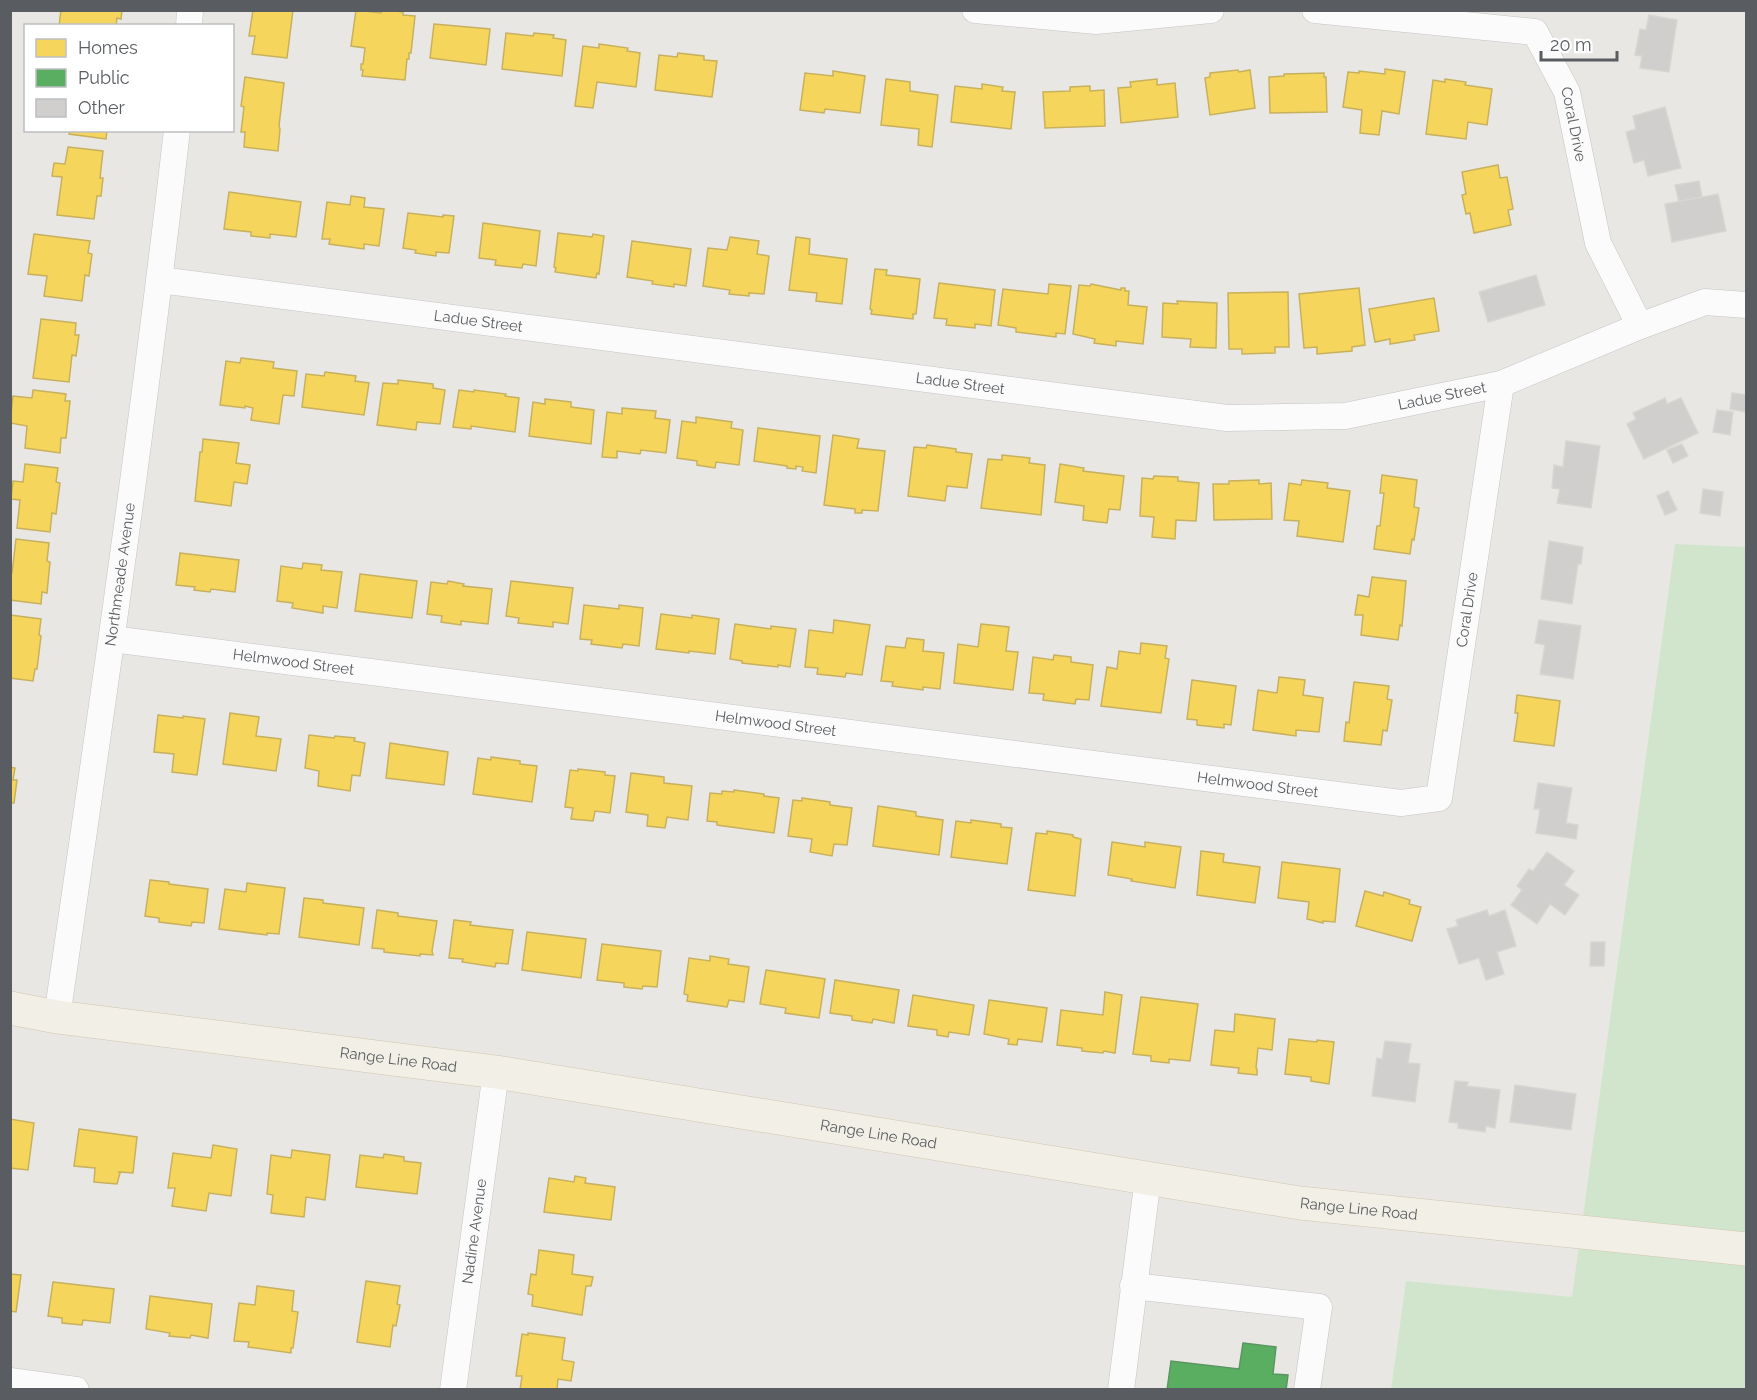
<svg xmlns="http://www.w3.org/2000/svg" width="1757" height="1400" font-family="Raleway,sans-serif">
	<style>
		.green { fill: #d1e5cd }
		.homes { fill: #f6d55c; stroke: #c7b15e; stroke-width: 1.5 }
		.public { fill: #5aae61; stroke: #5a9661; stroke-width: 1.5 }
		.building { fill: #d0cfcd; stroke: #d8d6d2; stroke-width: 1.5 }
		.lines { fill: none; stroke-linecap: round; stroke-linejoin: round }
		.minor-casing { stroke: #c4c4c3; stroke-width: 27 }
		.major-casing { stroke: #d1c6b0; stroke-width: 34 }
		.minor { stroke: #fcfbfb; stroke-width: 26 }
		.major { stroke: #f2efe6; stroke-width: 33 }
		.labels { text-anchor: middle; stroke-width: 6; stroke-linejoin: round; paint-order: stroke }
		.street-label { font-size: 15px; fill: #595d61; stroke: #fff }
	</style>
	<rect width="100%" height="100%" fill="#e9e7e3"/>
	<polygon class="green" points="1675,544 1746,547 1746,1389 1391,1390 1406,1281 1572,1297"/>
	<g class="homes">
		<polygon points="61,10 122,10 121,19 117,18 116,26 59,26"/>
		<polygon points="253,10 293,10 287,58 252,54 255,36 249,36"/>
		<polygon points="356,10 381,13 382,10 388,10 403,12 403,15 415,16 411,53 409,53 409,59 407,59 405,80 362,76 363,70 361,70 361,64 363,64 365,48 351,46"/>
		<polygon points="434,24 490,29 486,65 430,58"/>
		<polygon points="506,33 533,36 534,33 554,35 553,38 566,40 562,76 502,69"/>
		<polygon points="599,44 628,48 627,51 640,53 636,87 597,82 593,108 575,106 583,46 599,48"/>
		<polygon points="678,53 704,56 704,60 717,61 712,97 655,90 659,55 677,57"/>
		<polygon points="1385,69 1405,72 1399,114 1382,111 1379,135 1360,133 1362,110 1343,107 1348,72 1359,73 1359,71 1385,74"/>
		<polygon points="1238,70 1239,72 1250,70 1255,108 1210,115 1205,78 1210,77 1210,73"/>
		<polygon points="833,71 865,76 860,113 825,109 824,113 800,110 805,73 833,76"/>
		<polygon points="1324,73 1324,77 1326,77 1327,112 1270,113 1269,77 1284,76 1284,74"/>
		<polygon points="245,77 284,83 279,126 280,129 278,151 244,147 245,132 241,132 244,107 241,106"/>
		<polygon points="886,79 910,82 910,91 938,95 932,147 918,145 919,129 881,125"/>
		<polygon points="1157,79 1157,85 1175,83 1178,117 1121,123 1118,88 1131,87 1130,82"/>
		<polygon points="1445,79 1466,82 1465,85 1492,89 1487,125 1468,122 1466,139 1426,134 1433,80 1445,82"/>
		<polygon points="982,84 1003,87 1002,91 1015,92 1011,129 951,122 955,86 982,89"/>
		<polygon points="1090,86 1090,91 1104,90 1105,126 1045,128 1043,92 1070,91 1070,87"/>
		<polygon points="70,130 107,130 106,139 69,134"/>
		<polygon points="68,147 103,151 100,178 103,178 101,196 97,196 94,219 57,215 62,177 52,176 54,163 65,164"/>
		<polygon points="1498,165 1500,178 1507,177 1513,209 1508,210 1511,225 1474,233 1470,213 1466,214 1462,195 1466,194 1462,172"/>
		<polygon points="229,192 301,202 296,237 270,234 270,238 251,236 251,232 224,229"/>
		<polygon points="351,196 365,198 364,207 384,209 379,246 364,244 364,249 329,244 330,239 322,239 327,202 350,205"/>
		<polygon points="408,213 443,217 443,215 454,216 449,253 436,252 436,256 415,253 416,250 403,248"/>
		<polygon points="483,223 540,231 536,266 523,264 522,268 495,265 496,260 479,258"/>
		<polygon points="558,233 592,237 593,234 604,236 599,274 597,273 596,278 555,272 556,268 554,267"/>
		<polygon points="34,234 90,241 88,253 92,254 89,276 85,275 82,301 44,296 47,276 28,274"/>
		<polygon points="730,237 759,241 757,254 769,256 764,294 749,293 749,296 729,294 730,290 703,286 708,248 727,250"/>
		<polygon points="796,237 810,239 809,254 847,259 842,304 816,301 817,293 789,290"/>
		<polygon points="632,241 691,249 686,286 674,284 674,287 652,284 653,281 627,277"/>
		<polygon points="875,269 887,270 886,275 920,279 916,314 913,314 913,319 871,314 872,310 870,309"/>
		<polygon points="939,283 995,290 991,326 975,324 975,328 946,325 947,319 934,318"/>
		<polygon points="1049,284 1071,286 1065,334 1056,333 1056,337 1016,332 1016,328 998,325 1003,289 1048,294"/>
		<polygon points="1091,284 1121,290 1121,288 1125,288 1125,291 1129,291 1128,305 1147,307 1143,344 1116,341 1116,346 1094,343 1095,339 1073,334 1079,285 1090,286"/>
		<polygon points="1359,288 1365,345 1352,347 1352,351 1317,354 1317,347 1304,348 1299,294"/>
		<polygon points="1288,292 1289,347 1275,347 1275,353 1242,354 1242,349 1229,349 1228,293"/>
		<polygon points="1434,298 1439,331 1414,335 1415,340 1390,344 1390,339 1375,342 1369,309"/>
		<polygon points="1177,301 1217,303 1216,348 1190,347 1191,339 1162,337 1163,303 1178,304"/>
		<polygon points="41,319 76,323 75,335 79,335 76,356 72,355 69,382 33,378"/>
		<polygon points="241,358 274,362 273,368 297,371 294,396 283,395 279,424 251,420 253,408 245,406 245,408 220,405 226,361 240,363"/>
		<polygon points="325,372 356,376 355,381 369,383 364,415 302,407 306,374 324,376"/>
		<polygon points="398,380 433,384 433,388 445,390 440,424 417,422 416,430 377,425 383,383 398,384"/>
		<polygon points="33,390 66,394 65,401 70,401 66,438 61,438 60,453 25,448 27,426 10,423 13,396 32,398"/>
		<polygon points="459,390 474,392 474,390 506,394 505,396 519,398 515,432 471,426 471,429 453,427"/>
		<polygon points="545,399 571,402 571,407 594,410 591,444 529,436 533,402 545,404"/>
		<polygon points="622,408 656,411 655,418 670,420 666,453 641,450 640,454 617,451 617,458 602,457 607,412 622,414"/>
		<polygon points="696,417 732,422 731,428 743,430 739,465 716,462 715,468 697,465 697,461 677,458 682,421 696,423"/>
		<polygon points="758,428 820,436 816,473 802,471 803,467 796,466 796,469 787,468 787,466 754,461"/>
		<polygon points="833,435 859,439 857,448 885,451 878,511 862,510 862,513 855,513 855,509 824,505"/>
		<polygon points="203,439 239,443 236,463 250,465 247,484 234,482 231,506 195,501 200,452 202,452"/>
		<polygon points="927,445 956,449 956,452 972,454 967,488 947,486 945,501 908,496 914,447 926,448"/>
		<polygon points="1002,455 1030,458 1029,463 1045,465 1041,515 981,508 988,459 1002,460"/>
		<polygon points="25,464 58,468 56,482 60,483 56,514 52,513 50,532 17,528 20,500 11,499 13,481 23,482"/>
		<polygon points="1060,464 1084,468 1083,471 1124,476 1120,510 1109,509 1107,523 1083,520 1084,506 1055,502"/>
		<polygon points="1382,475 1417,480 1414,507 1419,508 1414,540 1412,539 1410,554 1374,549 1377,526 1380,526 1384,493 1380,493"/>
		<polygon points="1154,476 1178,477 1178,481 1199,483 1196,521 1176,520 1175,539 1152,537 1154,517 1140,516 1142,478 1153,479"/>
		<polygon points="1259,480 1259,484 1271,483 1272,519 1214,520 1213,484 1229,484 1229,481"/>
		<polygon points="1302,480 1328,483 1327,488 1350,491 1343,542 1297,536 1299,521 1284,520 1289,483 1301,485"/>
		<polygon points="16,539 49,543 47,561 50,562 47,593 42,592 41,604 10,600 10,573 12,573"/>
		<polygon points="180,553 239,560 235,592 211,589 210,592 194,590 195,587 176,585"/>
		<polygon points="303,563 322,565 321,570 342,572 337,608 323,606 323,613 292,608 293,603 277,601 281,566 302,569"/>
		<polygon points="360,574 417,581 412,618 355,611"/>
		<polygon points="1372,577 1406,581 1402,626 1400,625 1398,640 1361,635 1363,615 1355,615 1358,595 1369,597"/>
		<polygon points="448,581 464,584 463,586 492,589 488,624 461,621 461,625 441,622 442,616 427,614 431,582 447,584"/>
		<polygon points="511,581 573,588 568,624 553,622 553,627 518,623 519,618 506,616"/>
		<polygon points="584,605 619,609 619,605 643,608 639,646 623,644 622,648 591,644 592,640 580,639"/>
		<polygon points="661,614 692,618 692,615 719,619 715,654 689,651 689,653 656,649"/>
		<polygon points="10,615 41,619 39,635 41,636 37,669 35,669 33,681 10,678"/>
		<polygon points="834,620 870,625 862,675 846,673 845,677 817,674 818,668 805,667 809,630 833,633"/>
		<polygon points="735,624 771,629 771,626 796,629 790,667 778,665 778,667 742,663 742,661 730,659"/>
		<polygon points="981,624 1009,627 1006,651 1018,652 1013,690 954,683 958,644 978,647"/>
		<polygon points="907,638 924,640 923,651 944,653 940,689 923,687 923,690 892,686 893,682 881,681 886,646 905,648"/>
		<polygon points="1141,643 1167,646 1165,658 1169,659 1161,713 1101,706 1107,667 1117,669 1119,651 1140,654"/>
		<polygon points="1054,655 1071,657 1071,662 1093,665 1089,700 1076,699 1075,704 1043,700 1044,694 1029,693 1033,657 1053,660"/>
		<polygon points="1279,677 1305,680 1303,695 1323,698 1319,732 1296,730 1296,736 1253,730 1258,690 1277,693"/>
		<polygon points="1192,680 1236,686 1231,725 1224,724 1224,728 1197,725 1197,720 1187,719"/>
		<polygon points="1354,682 1389,686 1387,699 1392,700 1387,731 1383,730 1381,745 1344,741 1346,722 1349,723"/>
		<polygon points="1517,695 1560,701 1554,746 1514,741 1518,713 1515,713"/>
		<polygon points="230,713 259,717 256,736 281,739 276,771 223,764"/>
		<polygon points="158,715 183,718 183,716 205,719 197,775 172,772 174,754 154,752"/>
		<polygon points="309,735 334,738 335,736 355,738 354,741 365,743 360,776 352,775 350,791 318,786 319,771 305,768"/>
		<polygon points="390,743 448,752 444,785 386,778"/>
		<polygon points="491,757 520,761 520,764 537,766 532,802 473,794 478,758 491,760"/>
		<polygon points="10,767 15,768 13,780 17,780 14,803 10,803"/>
		<polygon points="578,769 605,772 605,775 615,776 610,813 595,811 593,821 571,819 573,808 565,807 570,770 578,771"/>
		<polygon points="631,773 664,777 664,783 692,786 688,820 667,817 665,828 647,826 648,815 626,812"/>
		<polygon points="734,790 764,794 764,796 779,798 774,833 717,825 717,822 707,821 710,793 722,794 722,791 734,792"/>
		<polygon points="802,798 830,802 830,805 852,808 847,845 834,844 832,856 810,852 812,839 788,836 793,800 802,801"/>
		<polygon points="878,806 916,812 916,816 943,820 939,855 873,846"/>
		<polygon points="971,820 1001,824 1001,827 1012,828 1007,864 951,857 956,821 971,823"/>
		<polygon points="1047,831 1073,835 1073,837 1081,839 1075,896 1028,890 1036,833 1047,834"/>
		<polygon points="1112,842 1145,847 1145,842 1181,847 1175,888 1131,881 1132,879 1108,875"/>
		<polygon points="1201,851 1224,854 1223,862 1260,867 1255,903 1197,895"/>
		<polygon points="1282,862 1340,869 1335,922 1323,921 1323,923 1307,919 1309,902 1278,898"/>
		<polygon points="150,880 169,882 169,884 208,889 204,923 192,922 191,926 159,922 159,918 145,916"/>
		<polygon points="247,883 285,888 279,934 267,933 267,935 219,929 225,889 246,892"/>
		<polygon points="1365,891 1383,896 1384,892 1410,900 1409,904 1421,907 1412,941 1356,926"/>
		<polygon points="304,898 323,900 323,903 364,908 359,945 299,937"/>
		<polygon points="377,910 398,913 398,916 437,921 432,951 433,955 420,954 420,956 384,952 384,949 372,948"/>
		<polygon points="454,920 471,922 470,925 513,930 508,964 496,963 495,967 462,962 463,959 449,958"/>
		<polygon points="527,932 586,939 581,978 522,970"/>
		<polygon points="602,944 661,951 657,987 643,986 642,989 624,987 624,983 597,980"/>
		<polygon points="710,956 729,959 728,964 749,967 744,1002 729,1000 727,1007 687,1001 688,995 684,994 689,958 710,961"/>
		<polygon points="766,970 825,979 819,1018 785,1013 786,1008 760,1004"/>
		<polygon points="835,980 899,990 894,1023 873,1019 872,1023 852,1020 852,1016 830,1013"/>
		<polygon points="1105,992 1122,995 1115,1053 1104,1051 1103,1053 1082,1051 1082,1048 1057,1045 1061,1010 1103,1015"/>
		<polygon points="913,995 974,1005 969,1035 949,1032 948,1037 937,1035 937,1030 908,1026"/>
		<polygon points="1141,997 1198,1004 1190,1061 1169,1059 1169,1063 1151,1061 1151,1056 1133,1054"/>
		<polygon points="989,1000 1047,1008 1042,1042 1018,1039 1017,1045 1008,1044 1009,1039 984,1034"/>
		<polygon points="1235,1014 1275,1019 1272,1050 1258,1048 1256,1068 1257,1069 1257,1075 1238,1073 1239,1068 1211,1065 1215,1030 1234,1032"/>
		<polygon points="1289,1039 1317,1042 1317,1040 1334,1042 1329,1084 1311,1081 1311,1077 1285,1074"/>
		<polygon points="10,1119 34,1123 28,1170 10,1168"/>
		<polygon points="79,1129 137,1137 133,1173 119,1172 120,1173 117,1184 94,1182 95,1168 74,1166"/>
		<polygon points="213,1145 237,1149 231,1196 209,1193 206,1211 172,1206 175,1188 168,1188 173,1153 211,1158"/>
		<polygon points="292,1150 330,1155 325,1200 306,1197 304,1217 271,1213 273,1195 267,1194 271,1155 291,1158"/>
		<polygon points="384,1154 404,1157 404,1161 421,1163 417,1194 356,1187 360,1155 383,1158"/>
		<polygon points="575,1176 586,1178 585,1183 615,1187 611,1220 544,1212 549,1178 574,1182"/>
		<polygon points="539,1250 574,1255 572,1274 593,1277 591,1286 586,1286 582,1315 532,1306 533,1295 528,1294 531,1274 536,1275"/>
		<polygon points="10,1274 21,1275 16,1312 10,1311"/>
		<polygon points="366,1281 400,1286 397,1304 400,1305 396,1326 393,1325 390,1347 357,1342"/>
		<polygon points="53,1282 114,1289 110,1323 83,1320 82,1325 62,1323 62,1318 48,1316"/>
		<polygon points="257,1286 294,1291 292,1311 298,1312 293,1348 291,1348 291,1353 248,1347 249,1342 234,1341 239,1303 255,1305"/>
		<polygon points="150,1296 212,1304 208,1338 191,1335 190,1338 169,1336 170,1333 146,1329"/>
		<polygon points="528,1333 565,1338 562,1360 574,1362 571,1381 558,1379 557,1390 520,1390 522,1376 516,1376 522,1334 528,1335"/>
	</g>
	<polygon class="public" points="1243,1343 1276,1347 1273,1374 1288,1375 1286,1390 1167,1390 1171,1361 1239,1369"/>
	<g class="building">
		<polygon points="1649,15 1677,20 1669,72 1640,68 1642,56 1635,55 1640,29 1646,30"/>
		<polygon points="1665,107 1681,168 1648,176 1644,160 1634,163 1626,132 1636,129 1633,116"/>
		<polygon points="1699,181 1702,197 1679,202 1675,185"/>
		<polygon points="1718,194 1726,231 1672,242 1665,204"/>
		<polygon points="1536,275 1545,305 1488,322 1479,292"/>
		<polygon points="1732,393 1746,395 1746,412 1730,409"/>
		<polygon points="1665,398 1667,404 1681,398 1698,433 1644,459 1627,424 1636,419 1633,413"/>
		<polygon points="1717,410 1733,412 1730,435 1713,432"/>
		<polygon points="1566,441 1600,446 1591,508 1557,503 1560,489 1552,488 1554,465 1563,467"/>
		<polygon points="1682,444 1688,456 1673,463 1667,450"/>
		<polygon points="1703,489 1723,492 1720,516 1700,513"/>
		<polygon points="1668,491 1677,510 1665,515 1657,496"/>
		<polygon points="1549,541 1583,547 1581,564 1578,564 1572,604 1541,599"/>
		<polygon points="1539,620 1581,626 1573,679 1540,674 1545,645 1535,643"/>
		<polygon points="1538,783 1572,788 1566,823 1578,825 1576,839 1536,833 1540,809 1534,809"/>
		<polygon points="1547,852 1574,871 1564,885 1579,895 1565,915 1550,904 1537,924 1511,905 1522,890 1517,886 1529,869 1533,871"/>
		<polygon points="1487,910 1489,916 1505,910 1516,946 1497,952 1504,974 1486,980 1479,958 1459,964 1447,929 1458,926 1456,920"/>
		<polygon points="1591,942 1605,942 1604,966 1590,966"/>
		<polygon points="1385,1041 1411,1044 1408,1063 1420,1064 1415,1102 1372,1096 1377,1058 1382,1059"/>
		<polygon points="1455,1081 1468,1082 1467,1086 1500,1090 1495,1128 1486,1126 1485,1132 1458,1128 1458,1123 1449,1122"/>
		<polygon points="1515,1085 1576,1094 1571,1130 1510,1122"/>
	</g>
	<g class="lines">
		<defs>
			<g id="minor">
				<polyline points="975,10 1096,21 1211,10"/>
				<path id="s1" d="M 1315,10 L 1535,32 L 1567,92 L 1598,243 L 1640,326"/>
				<polyline points="189,26 190,10"/>
				<path id="s2" d="M 160,280 L 1227,418 L 1345,416 L 1501,384 L 1640,326 L 1705,302 L 1746,305"/>
				<path id="s3" d="M 112,639 L 1401,803 L 1439,798 L 1501,384"/>
				<path id="s4" d="M 57,1017 C 100,722 143,427 177,130"/>
				<polyline points="1133,1286 1319,1307 1307,1390"/>
				<polyline points="10,1381 76,1390"/>
				<path id="s5" d="M 453,1390 L 496,1072"/>
				<polyline points="1121,1390 1148,1178"/>
			</g>
			<g id="major">
				<path id="s6" d="M 10,1008 L 57,1017 L 496,1072 L 1300,1203 L 1746,1249"/>
			</g>
		</defs>
		<use href="#minor" class="minor-casing"/>
		<use href="#major" class="major-casing"/>
		<use href="#minor" class="minor"/>
		<use href="#major" class="major"/>
	</g>
	<g class="labels">
		<g class="street-label">
			<text dy="5" stroke="none"><textPath href="#s1" startOffset="322">Coral Drive</textPath></text>
			<text dy="5" stroke="none"><textPath href="#s2" startOffset="321">Ladue Street</textPath></text>
			<text dy="5" stroke="none"><textPath href="#s2" startOffset="807">Ladue Street</textPath></text>
			<text dy="5" stroke="none"><textPath href="#s2" startOffset="1293">Ladue Street</textPath></text>
			<text dy="5" stroke="none"><textPath href="#s4" startOffset="447">Northmeade Avenue</textPath></text>
			<text dy="5" stroke="none"><textPath href="#s3" startOffset="1528">Coral Drive</textPath></text>
			<text dy="5" stroke="none"><textPath href="#s3" startOffset="183">Helmwood Street</textPath></text>
			<text dy="5" stroke="none"><textPath href="#s3" startOffset="669">Helmwood Street</textPath></text>
			<text dy="5" stroke="none"><textPath href="#s3" startOffset="1155">Helmwood Street</textPath></text>
			<text dy="5" stroke="none"><textPath href="#s6" startOffset="392">Range Line Road</textPath></text>
			<text dy="5" stroke="none"><textPath href="#s6" startOffset="878">Range Line Road</textPath></text>
			<text dy="5" stroke="none"><textPath href="#s6" startOffset="1364">Range Line Road</textPath></text>
			<text dy="5" stroke="none"><textPath href="#s5" startOffset="160">Nadine Avenue</textPath></text>
		</g>
	</g>
	<rect width="1757" height="1400" fill="none" stroke="#595d61" stroke-width="24"/>
	<rect x="24" y="24" width="210" height="108" fill="#ffffff" stroke="#bdbec0" stroke-width="1.5"/>
	<rect x="36" y="39" width="30" height="18" fill="#f6d55c" stroke="#bdbec0" stroke-width="1.5"/>
	<text x="78" y="54" font-size="18" fill="#595d61">Homes</text>
	<rect x="36" y="69" width="30" height="18" fill="#5aae61" stroke="#bdbec0" stroke-width="1.5"/>
	<text x="78" y="84" font-size="18" fill="#595d61">Public</text>
	<rect x="36" y="99" width="30" height="18" fill="#d0cfcd" stroke="#bdbec0" stroke-width="1.5"/>
	<text x="78" y="114" font-size="18" fill="#595d61">Other</text>
	<path d="M1541 51v9h76v-9" fill="none" stroke="#595d61" stroke-width="3"/>
	<text x="1550" y="51" font-size="18" fill="#595d61" stroke="#ffffff" stroke-width="4.5" paint-order="stroke">20 m</text>
</svg>
